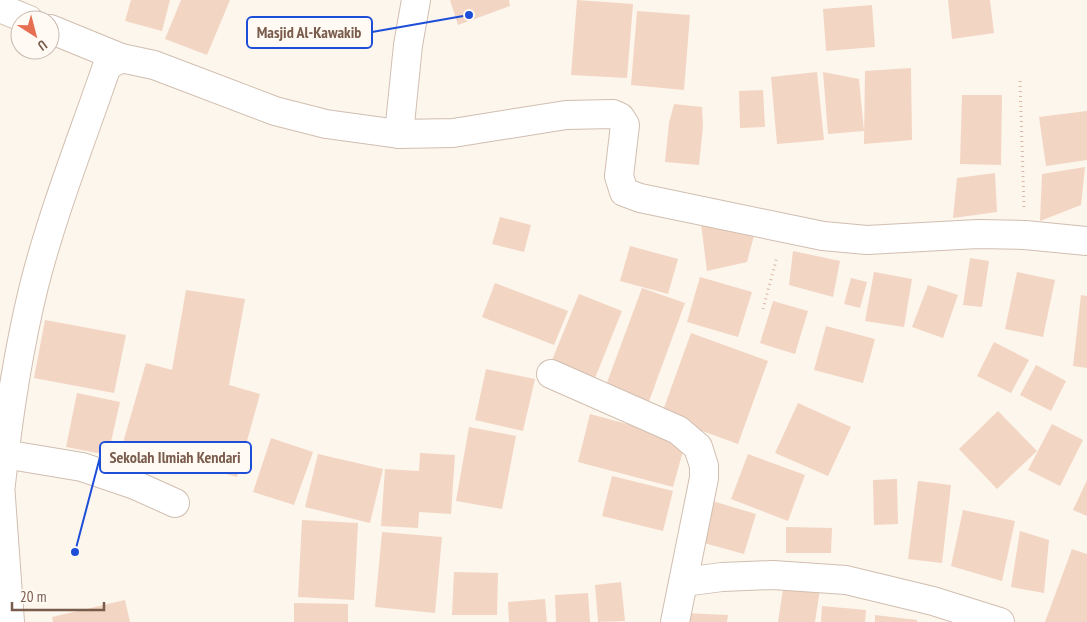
<svg xmlns="http://www.w3.org/2000/svg" width="1087" height="622" font-family="'PT Sans Narrow',sans-serif">
	<style>
		.building { fill: #f3d5c3 }
		.lines { fill: none; stroke-linecap: round; stroke-linejoin: round }
		.minor-casing { stroke: #d1beb0; stroke-width: 30 }
		.path { stroke: #d9b8a5; stroke-width: 3; stroke-dasharray: 1 4; stroke-linecap: butt }
		.minor { stroke: #fff; stroke-width: 28 }
		.leader { fill: none; stroke: #1d4ed8; stroke-width: 2 }
		.callout-dot { fill: #1d4ed8; stroke: #fffaf3; stroke-width: 2 }
		.callout { fill: #fffaf3; stroke: #1d4ed8; stroke-width: 2 }
		.callout-label { font-size: 16px; text-anchor: middle; font-weight: bold; fill: #7a5c4d }
	</style>
	<rect width="100%" height="100%" fill="#fdf6ec"/>
	<g class="building">
		<polygon points="131,0 170,0 162,31 125,21"/>
		<polygon points="181,0 230,0 207,55 165,39"/>
		<polygon points="450,0 509,0 510,6 458,25"/>
		<polygon points="577,0 633,4 627,78 571,75"/>
		<polygon points="948,0 990,0 994,33 952,39"/>
		<polygon points="872,5 875,47 826,51 823,9"/>
		<polygon points="637,11 690,15 684,90 631,85"/>
		<polygon points="911,68 912,140 864,144 865,71"/>
		<polygon points="817,72 824,140 777,144 771,77"/>
		<polygon points="823,72 859,79 864,131 828,134"/>
		<polygon points="763,90 765,127 740,128 739,91"/>
		<polygon points="962,95 1002,95 1001,165 960,164"/>
		<polygon points="674,104 702,107 703,126 699,165 665,162 669,123"/>
		<polygon points="1087,111 1087,160 1046,166 1039,117"/>
		<polygon points="1085,167 1081,205 1040,221 1042,174"/>
		<polygon points="995,173 997,212 953,218 957,178"/>
		<polygon points="700,216 756,228 747,262 707,271"/>
		<polygon points="500,217 531,225 524,252 492,244"/>
		<polygon points="630,246 678,259 668,294 620,281"/>
		<polygon points="793,251 840,261 833,297 789,285"/>
		<polygon points="970,258 989,261 982,307 963,305"/>
		<polygon points="874,272 912,279 904,327 865,321"/>
		<polygon points="1017,272 1055,280 1043,337 1005,329"/>
		<polygon points="700,277 752,292 738,337 687,322"/>
		<polygon points="851,278 867,282 860,308 844,304"/>
		<polygon points="495,283 568,311 554,345 482,317"/>
		<polygon points="928,285 958,295 943,338 912,327"/>
		<polygon points="642,288 685,303 648,404 605,388"/>
		<polygon points="186,290 245,299 229,385 260,394 237,477 122,446 146,363 172,370"/>
		<polygon points="579,294 622,311 593,383 550,365"/>
		<polygon points="1081,295 1087,296 1087,368 1073,366"/>
		<polygon points="773,301 808,311 795,354 760,343"/>
		<polygon points="45,320 126,335 114,393 34,378"/>
		<polygon points="826,326 875,339 863,383 814,370"/>
		<polygon points="691,333 768,361 738,444 661,416"/>
		<polygon points="994,342 1029,360 1011,393 977,376"/>
		<polygon points="1036,365 1066,381 1051,411 1020,395"/>
		<polygon points="486,369 535,379 523,431 475,420"/>
		<polygon points="77,393 120,402 108,455 66,447"/>
		<polygon points="798,403 851,427 828,476 775,453"/>
		<polygon points="998,411 1037,451 997,489 959,449"/>
		<polygon points="590,414 686,440 673,487 578,462"/>
		<polygon points="1052,424 1083,440 1060,486 1028,470"/>
		<polygon points="469,427 516,436 502,509 456,501"/>
		<polygon points="271,438 313,452 294,505 253,492"/>
		<polygon points="420,453 455,455 451,514 419,512 418,528 381,526 385,469 419,471"/>
		<polygon points="318,454 383,469 370,523 305,507"/>
		<polygon points="748,454 805,475 788,521 731,499"/>
		<polygon points="612,476 673,491 663,531 602,516"/>
		<polygon points="897,479 898,524 874,525 873,480"/>
		<polygon points="1087,480 1087,516 1073,510"/>
		<polygon points="918,481 951,485 942,563 908,559"/>
		<polygon points="709,500 756,514 744,554 697,541"/>
		<polygon points="963,510 1015,521 1002,581 951,566"/>
		<polygon points="302,520 358,523 354,600 298,597"/>
		<polygon points="786,527 832,528 831,553 786,553"/>
		<polygon points="1020,531 1049,540 1044,593 1011,587"/>
		<polygon points="382,532 442,537 435,613 375,607"/>
		<polygon points="1072,549 1087,554 1087,622 1045,622"/>
		<polygon points="454,572 498,573 497,615 452,615"/>
		<polygon points="621,582 625,621 598,622 595,585"/>
		<polygon points="784,583 820,589 815,622 778,622"/>
		<polygon points="588,593 590,622 556,622 555,595"/>
		<polygon points="545,599 547,622 509,622 508,602"/>
		<polygon points="125,600 130,622 53,622 52,617"/>
		<polygon points="294,603 348,604 348,622 294,622"/>
		<polygon points="822,606 866,610 865,622 821,622"/>
		<polygon points="684,613 728,615 727,622 683,622"/>
		<polygon points="875,615 917,620 917,622 875,622"/>
	</g>
	<g class="lines">
		<defs>
			<g id="minor">
				<polyline points="0,8 29,20"/>
				<polyline points="50,29 121,58 154,65 275,111 326,124 399,134 453,133 566,115 613,114 620,117 625,125 619,176 624,192 640,198 823,236 867,240 978,234 1025,235 1087,241"/>
				<polyline points="399,134 408,45 416,0"/>
				<polyline points="551,374 678,430 698,447 704,466 704,478 675,622"/>
				<polyline points="4,454 82,467 135,485 175,503"/>
				<polyline points="0,484 10,622"/>
				<path d="M 1,484 C 8,418 18,351 34,286 C 53,211 82,139 107,66 L 121,58"/>
				<polyline points="684,582 722,577 773,575 846,580 933,601 1000,622"/>
			</g>
		</defs>
		<use href="#minor" class="minor-casing"/>
		<g class="path">
			<polyline points="1020,81 1024,207"/>
			<polyline points="763,309 777,257"/>
		</g>
		<use href="#minor" class="minor"/>
	</g>
	<path class="leader" d="M469 15L372 32M75 552L100 457"/>
	<g class="callout-dot">
		<circle cx="469" cy="15" r="5"/>
		<circle cx="75" cy="552" r="5"/>
	</g>
	<g class="callout">
		<rect x="247" y="17" width="125" height="31" rx="5"/>
		<rect x="100" y="442" width="151" height="31" rx="5"/>
	</g>
	<g class="callout-label">
		<text x="309" y="38">Masjid Al-Kawakib</text>
		<text x="175" y="463">Sekolah Ilmiah Kendari</text>
	</g>
	<g transform="translate(35 35) rotate(144)"><circle r="24" fill="#fffaf3" stroke="#cabbb1"/>
	<path d="M0-4L9 19L0 12L-9 19Z" fill="#e76f51"/>
	<text y="-8" font-size="14" font-weight="bold" text-anchor="middle" fill="#7a5c4d">U</text>
	</g>
	<path d="M12 602v8h92v-8" fill="none" stroke="#7a5c4d" stroke-width="2.5"/>
	<text x="20" y="602" font-size="15" fill="#7a5c4d" stroke="#fffaf3" stroke-width="4" paint-order="stroke">20 m</text>
</svg>
